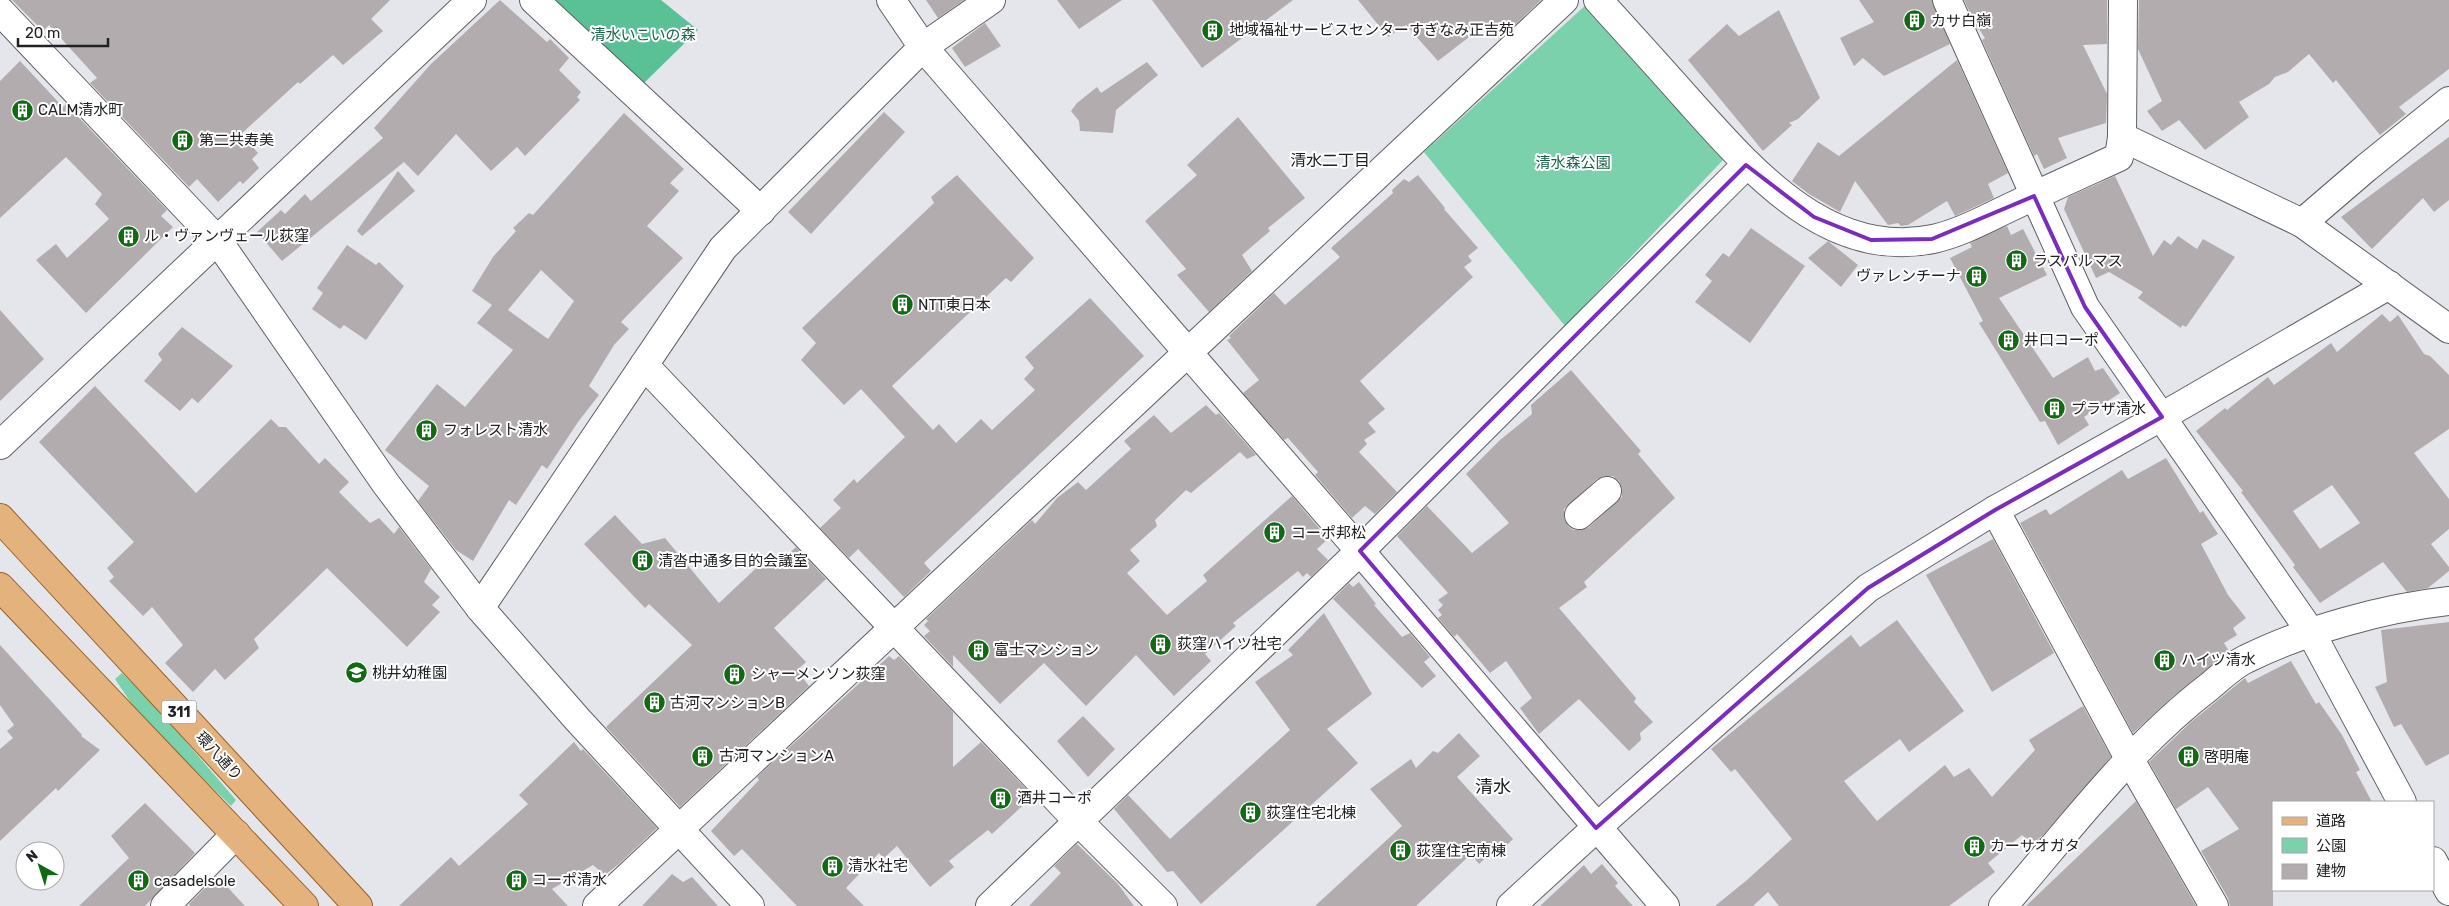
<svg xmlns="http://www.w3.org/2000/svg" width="2449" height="906" font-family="Rubik,'Noto Sans JP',sans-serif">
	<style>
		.green { fill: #7ad1ab }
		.forest { fill: #5ac096 }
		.building { fill: #b2acaf; fill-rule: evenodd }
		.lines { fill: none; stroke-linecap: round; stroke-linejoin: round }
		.minor-casing { stroke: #5f6065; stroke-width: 30 }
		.tertiary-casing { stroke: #5f6065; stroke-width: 30 }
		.primary-casing { stroke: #945f25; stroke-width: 30 }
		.minor { stroke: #fff; stroke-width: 28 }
		.tertiary { stroke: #fff; stroke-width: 28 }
		.primary { stroke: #e4b37d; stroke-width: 28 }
		.marked { fill: none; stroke: #7b2cbf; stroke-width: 4; stroke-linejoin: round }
		.labels { text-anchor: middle; stroke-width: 4; stroke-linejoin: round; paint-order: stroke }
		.shield { fill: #fff; stroke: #636465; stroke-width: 1 }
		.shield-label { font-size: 14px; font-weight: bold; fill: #202123 }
		.poi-label { font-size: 15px; fill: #202123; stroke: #fff; text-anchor: start }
		.park-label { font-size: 15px; fill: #166448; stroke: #fff }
		.street-label { font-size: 15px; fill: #202123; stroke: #fff }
		.neighbourhood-label { font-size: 16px; fill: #202123; stroke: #fff }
		.quarter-label { font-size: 18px; fill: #202123; stroke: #fff }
	</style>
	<rect width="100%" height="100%" fill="#e5e6ec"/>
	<g class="green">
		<polygon points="1588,3 1724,159 1565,326 1424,152"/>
		<polygon points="122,673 162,714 236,800 231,806 149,725 133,706 115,679"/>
	</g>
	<polygon class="forest" points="553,0 661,0 698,30 644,83"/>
	<g class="building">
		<polygon points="12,0 390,0 371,19 383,31 343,65 333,55 300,84 298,82 241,134 258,153 252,159 259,168 243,184 240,181 218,202 197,179 189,187 90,83 97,78 49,25 43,31"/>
		<polygon points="500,0 547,42 550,39 569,58 559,70 581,92 577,97 580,100 525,156 517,147 491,171 456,134 418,176 404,162 282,261 257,232 281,210 285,214 305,194 311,201 383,138 374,128 431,64"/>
		<polygon points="926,0 964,0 938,18"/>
		<polygon points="1057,0 1122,0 1079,29"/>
		<polygon points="1152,0 1293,0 1202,68"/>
		<polygon points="1358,0 1541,0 1500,39 1486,24 1438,61 1406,25 1388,37"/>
		<polygon points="1859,0 1932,0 1950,44 1884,76 1863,58 1854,66 1840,38 1874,22"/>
		<polygon points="1964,0 2107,0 2107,44 2083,45 2107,94 2106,123 2058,138 2067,158 2044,169 2037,154 2034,156 1982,40 1985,38 1979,29 1978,30"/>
		<polygon points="2139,0 2449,0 2449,69 2399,107 2406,114 2380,135 2336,80 2333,83 2309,54 2288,72 2275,77 2269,84 2239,102 2249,117 2205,150 2179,120 2162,131 2147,111 2162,101 2138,49"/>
		<polygon points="1779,10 1820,98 1798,119 1789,123 1792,125 1763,151 1688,60 1727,24 1739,36"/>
		<polygon points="985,23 1001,46 965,67 952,48"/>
		<polygon points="1957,60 2008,173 1988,184 1994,198 1955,216 1947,201 1908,225 1901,226 1898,223 1888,225 1855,181 1840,212 1809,194 1792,181 1818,142 1839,156"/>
		<polygon points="20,61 63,107 66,104 167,210 161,216 173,227 86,313 36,260 56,244 67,258 109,219 95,204 102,194 66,157 0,218 0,81"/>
		<polygon points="1147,62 1158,75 1116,110 1113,133 1080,131 1079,121 1071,111 1077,103 1097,87 1101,93"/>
		<polygon points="884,112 905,132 811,234 788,212"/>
		<path d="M 624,113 L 684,169 L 670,183 L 679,191 L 647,226 L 683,258 L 621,322 L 629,329 L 614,345 L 589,386 L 599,395 L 578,422 L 547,469 L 542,465 L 516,505 L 509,500 L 473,561 L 456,550 L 418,501 L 429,486 L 385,450 L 437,384 L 465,407 L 513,350 L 477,323 L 492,305 L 472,291 L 493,257 L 516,231 L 513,228 L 529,213 L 533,215 ZM 541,270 L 574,301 L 548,339 L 508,310 Z"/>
		<polygon points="1238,117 1305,198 1268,228 1270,231 1242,255 1252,271 1209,312 1177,275 1186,269 1145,221 1197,175 1187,165"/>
		<polygon points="2449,137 2449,200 2434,212 2423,198 2372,249 2341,217"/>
		<polygon points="398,171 415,191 362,236 357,231"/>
		<polygon points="957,175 1034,258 1011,282 1006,278 892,386 933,430 939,424 956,443 981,419 992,430 1035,390 1024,379 1034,368 1025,357 1090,298 1144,356 924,563 931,571 904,597 858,549 849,558 820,528 841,508 833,500 854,479 857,483 905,437 861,389 844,405 801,360 816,343 802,328 934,203 931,197"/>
		<polygon points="1418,175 1445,208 1444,209 1478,248 1468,256 1472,261 1464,267 1473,277 1360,381 1385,409 1368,423 1376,432 1364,440 1367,444 1359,452 1397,492 1375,514 1365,506 1352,518 1315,475 1318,472 1288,438 1284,440 1243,393 1259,380 1227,340 1231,338 1229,336 1274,293 1285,305 1340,257 1331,248 1393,193 1392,190 1404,179 1409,182"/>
		<polygon points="2115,176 2153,256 2164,240 2171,245 2178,236 2197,249 2203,239 2235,257 2186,327 2182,325 2181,328 2138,298 2143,292 2109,272 2096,278 2064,209 2068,197"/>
		<polygon points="2007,226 2011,235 2023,229 2047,275 1999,298 2053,378 2088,357 2095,371 2103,368 2120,393 2084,417 2089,425 2058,445 2045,421 2040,422 1979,323 1983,321 1950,258 1972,247 1970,243"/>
		<polygon points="1751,228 1805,266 1750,343 1695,302 1712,281 1705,275 1723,253 1729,257"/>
		<polygon points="1828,241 1858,265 1841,287 1808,258"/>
		<polygon points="347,245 376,265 379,262 404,286 366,340 344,325 340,329 312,309 323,293 317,288"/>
		<polygon points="0,310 44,359 0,401"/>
		<path d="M 2382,314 L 2390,322 L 2398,315 L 2424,354 L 2430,356 L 2449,375 L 2449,429 L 2414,453 L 2449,499 L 2449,529 L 2431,544 L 2449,567 L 2449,571 L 2428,588 L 2407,592 L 2383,562 L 2320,603 L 2293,567 L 2295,565 L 2241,492 L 2243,491 L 2196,431 L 2225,408 L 2227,410 L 2268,377 L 2274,385 L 2331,343 L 2337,352 ZM 2332,485 L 2360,523 L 2320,549 L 2293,511 Z"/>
		<polygon points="182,327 233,366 198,403 192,398 180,411 144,381 162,360 158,354"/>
		<path d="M 1571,370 L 1641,451 L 1638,454 L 1675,498 L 1584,582 L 1587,587 L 1559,608 L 1636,698 L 1634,702 L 1653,722 L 1640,733 L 1641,740 L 1629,751 L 1579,699 L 1539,734 L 1520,708 L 1532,698 L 1506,661 L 1490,673 L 1457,634 L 1454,637 L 1438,618 L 1442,615 L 1438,610 L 1443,605 L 1438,600 L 1448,593 L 1397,536 L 1427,506 L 1472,553 L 1509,523 L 1466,474 L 1500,440 L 1532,414 L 1531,405 ZM 1605,476 L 1613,476 L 1619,481 L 1622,489 L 1622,497 L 1589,527 L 1581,530 L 1573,530 L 1568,526 L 1564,518 L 1564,509 L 1597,479 Z"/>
		<polygon points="95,386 196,493 271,419 279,427 286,427 319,464 325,458 349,482 339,492 370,523 379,518 394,534 399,527 431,569 424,582 440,597 432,605 440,612 407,647 327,568 254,639 259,648 225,680 215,669 193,692 165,663 183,645 152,607 143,616 109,581 114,577 107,568 134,542 39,442"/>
		<polygon points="1206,405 1216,415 1219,413 1256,455 1247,459 1240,452 1191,493 1186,490 1155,520 1157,526 1130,550 1140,561 1127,573 1167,615 1207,581 1203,575 1292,496 1328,539 1317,549 1328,560 1311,577 1307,573 1303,577 1298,571 1233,623 1236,626 1205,654 1211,661 1174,696 1136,655 1086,706 1044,663 1000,704 953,655 953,667 924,636 930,631 924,625 928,621 926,619 1032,520 1035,524 1057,498 1078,482 1086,490 1131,449 1124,441 1154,415 1171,433"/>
		<polygon points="2166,458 2200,513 2203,511 2218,534 2201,544 2228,595 2246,618 2233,628 2237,635 2224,643 2229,651 2171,698 2133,733 2020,523 2046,509 2050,515 2122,470 2128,479"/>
		<polygon points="615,515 642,544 665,538 719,603 769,556 777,565 796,547 826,579 774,628 806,662 797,670 809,686 680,807 606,727 692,645 649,604 645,608 584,544"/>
		<polygon points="1993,539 2054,653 1992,692 1926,575"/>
		<polygon points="1359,582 1376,604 1374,605 1402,637 1410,633 1430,657 1424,662 1436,676 1422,688 1333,599 1349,583 1353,587"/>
		<polygon points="1324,613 1372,694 1327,729 1358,763 1201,904 1173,871 1167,872 1114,809 1128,795 1170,839 1290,730 1255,682 1293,655 1288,650"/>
		<polygon points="1897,620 1964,711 1909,752 1900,739 1844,781 1877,821 1945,765 1954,777 1969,768 1992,797 2035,750 2029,740 2083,706 2111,757 2042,836 2032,844 2022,835 1988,863 1995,872 1949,906 1779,906 1768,892 1753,906 1715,906 1747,880 1792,839 1735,769 1731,772 1711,749 1851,635 1860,647"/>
		<polygon points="2449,622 2449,754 2426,766 2401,724 2394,727 2375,687 2387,682 2381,630"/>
		<polygon points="0,645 82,735 81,736 100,750 58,791 56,788 0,841 0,749 13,738 7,731 14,725 0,705"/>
		<polygon points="889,656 894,660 899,656 953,712 953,767 981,742 1033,796 992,834 988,830 949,861 954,867 930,887 897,846 884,858 879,853 846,888 864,906 797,906 742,849 734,856 711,831 759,780 757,777"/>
		<polygon points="2291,661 2316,704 2319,702 2342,735 2360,770 2356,772 2372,802 2273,802 2273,906 2230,906 2228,898 2201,851 2239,829 2208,787 2176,809 2149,762 2191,722 2245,678 2248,683"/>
		<polygon points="1083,716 1115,749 1088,777 1057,741"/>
		<polygon points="1459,733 1480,756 1457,777 1513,839 1499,853 1494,850 1479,864 1471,854 1416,906 1315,906 1402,826 1370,789 1411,759 1416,768 1433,751 1438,753"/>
		<polygon points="574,742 581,751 583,749 657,828 620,863 605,875 593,865 552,889 568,906 399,906 451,857 459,866 528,804 519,795"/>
		<polygon points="2136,801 2196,906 2026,906"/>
		<polygon points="145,803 195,853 145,906 79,906 129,858 111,836"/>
		<polygon points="1077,844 1118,884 1134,906 1029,906 1061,873 1054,866"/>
		<polygon points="1602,864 1618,883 1615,886 1633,906 1540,906 1584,865 1591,874"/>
		<polygon points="672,874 683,882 692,877 718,906 642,906"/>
		<polygon points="217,876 219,878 245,906 190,906 189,904"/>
	</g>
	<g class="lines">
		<defs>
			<g id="minor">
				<polyline points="534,0 761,211"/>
				<path d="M 1598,0 C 1629,34 1659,67 1689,101 C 1751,170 1828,261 1933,239 C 1961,233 1987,218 2013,206 C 2048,189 2084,173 2119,157 L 2122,137 L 2123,0"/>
				<polyline points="0,11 218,241 386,484 480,608 578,720 750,906"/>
				<polyline points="2122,137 2302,223 2449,329"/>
				<polyline points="2302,223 2366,168 2449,101"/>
				<polyline points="644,365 1078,821 1163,906"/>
				<polyline points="1995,510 2130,760 2214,906"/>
				<polyline points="1579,515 1607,491"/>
				<polyline points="1360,551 1665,906"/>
				<polyline points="480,608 723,248 923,47 991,0"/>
				<polyline points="165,906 236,834"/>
				<polyline points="597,906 1564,0"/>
				<polyline points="990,906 1360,551 1746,165"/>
				<polyline points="1511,906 1596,828 1868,588 1995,510 2182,405 2389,285"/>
				<path d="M 2003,906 C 2068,831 2130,747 2210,686 C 2221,677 2233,665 2246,659 C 2305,630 2384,608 2449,601"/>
			</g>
			<g id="tertiary">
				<polyline points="891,0 923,47 1360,551"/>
				<polyline points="1947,0 2085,307 2310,631 2402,802"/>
				<polyline points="0,445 472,0"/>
				<polyline points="2433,861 2449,891"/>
			</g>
			<g id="primary">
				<polyline points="0,518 358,906"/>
				<polyline points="0,587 304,906"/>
			</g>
		</defs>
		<use href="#minor" class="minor-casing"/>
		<use href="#tertiary" class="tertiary-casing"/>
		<use href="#primary" class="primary-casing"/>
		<use href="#minor" class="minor"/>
		<use href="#tertiary" class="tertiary"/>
		<use href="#primary" class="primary"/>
	</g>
	<path class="marked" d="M 1746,165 L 1814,217 L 1871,240 L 1932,239 L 2034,196 L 2085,307 L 2162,417 L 1995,510 L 1868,588 L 1596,828 L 1360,551 Z"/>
	<defs>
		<symbol id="building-disc" viewBox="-11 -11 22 22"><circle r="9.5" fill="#0f6a12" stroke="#fff"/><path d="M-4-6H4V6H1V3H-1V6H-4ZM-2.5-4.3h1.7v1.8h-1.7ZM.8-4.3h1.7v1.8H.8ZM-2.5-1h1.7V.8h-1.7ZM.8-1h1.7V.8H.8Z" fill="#fff"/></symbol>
		<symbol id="school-disc" viewBox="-11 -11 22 22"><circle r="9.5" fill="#0f6a12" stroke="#fff"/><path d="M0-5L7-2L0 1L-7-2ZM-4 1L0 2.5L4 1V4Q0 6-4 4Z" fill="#fff"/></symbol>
	</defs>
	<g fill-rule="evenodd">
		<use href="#building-disc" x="1902" y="8" width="25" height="25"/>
		<use href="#building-disc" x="1200" y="18" width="25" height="25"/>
		<use href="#building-disc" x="10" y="98" width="25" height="25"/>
		<use href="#building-disc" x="170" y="128" width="25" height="25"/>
		<use href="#building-disc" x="116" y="224" width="25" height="25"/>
		<use href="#building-disc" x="2004" y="248" width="25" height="25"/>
		<use href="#building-disc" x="1964" y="264" width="25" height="25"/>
		<use href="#building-disc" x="890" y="292" width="25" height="25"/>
		<use href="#building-disc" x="1996" y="328" width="25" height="25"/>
		<use href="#building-disc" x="2042" y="396" width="25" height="25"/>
		<use href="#building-disc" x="414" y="418" width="25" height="25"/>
		<use href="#building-disc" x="1262" y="520" width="25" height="25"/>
		<use href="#building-disc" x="630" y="548" width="25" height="25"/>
		<use href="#building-disc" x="1148" y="632" width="25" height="25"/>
		<use href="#building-disc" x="966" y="638" width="25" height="25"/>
		<use href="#building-disc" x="2152" y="648" width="25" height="25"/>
		<use href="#school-disc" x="344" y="660" width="25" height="25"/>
		<use href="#building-disc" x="722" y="662" width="25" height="25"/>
		<use href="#building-disc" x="642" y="690" width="25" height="25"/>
		<use href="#building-disc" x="690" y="744" width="25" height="25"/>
		<use href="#building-disc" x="2176" y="744" width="25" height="25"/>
		<use href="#building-disc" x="988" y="786" width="25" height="25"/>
		<use href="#building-disc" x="1238" y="800" width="25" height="25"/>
		<use href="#building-disc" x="1962" y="834" width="25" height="25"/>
		<use href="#building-disc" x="1388" y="838" width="25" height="25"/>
		<use href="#building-disc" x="820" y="854" width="25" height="25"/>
		<use href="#building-disc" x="504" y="868" width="25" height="25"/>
		<use href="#building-disc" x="126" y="868" width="25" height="25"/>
	</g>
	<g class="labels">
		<rect class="shield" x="161.5" y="700.5" width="35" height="23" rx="4"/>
		<g class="shield-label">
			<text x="179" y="717">311</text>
		</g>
		<g class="poi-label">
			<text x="1931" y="26">カサ白嶺</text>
			<text x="1229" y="35">地域福祉サービスセンターすぎなみ正吉苑</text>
			<text x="38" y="115">CALM清水町</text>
			<text x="199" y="145">第二共寿美</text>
			<text x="144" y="241">ル・ヴァンヴェール荻窪</text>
			<text x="2033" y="266">ラスパルマス</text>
			<text x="1961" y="281" text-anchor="end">ヴァレンチーナ</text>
			<text x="918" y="310">NTT東日本</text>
			<text x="2024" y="345">井口コーポ</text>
			<text x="2071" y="414">プラザ清水</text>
			<text x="443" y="435">フォレスト清水</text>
			<text x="1291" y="538">コーポ邦松</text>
			<text x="658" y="566">清沓中通多目的会議室</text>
			<text x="1177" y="649">荻窪ハイツ社宅</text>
			<text x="994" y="655">富士マンション</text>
			<text x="2181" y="665">ハイツ清水</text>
			<text x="372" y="678">桃井幼稚園</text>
			<text x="751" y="679">シャーメンソン荻窪</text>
			<text x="670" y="708">古河マンションB</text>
			<text x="719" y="761">古河マンションA</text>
			<text x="2204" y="762">啓明庵</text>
			<text x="1017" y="803">酒井コーポ</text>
			<text x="1266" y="818">荻窪住宅北棟</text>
			<text x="1990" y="851">カーサオガタ</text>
			<text x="1416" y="856">荻窪住宅南棟</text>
			<text x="848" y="871">清水社宅</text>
			<text x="532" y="885">コーポ清水</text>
			<text x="154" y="886">casadelsole</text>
		</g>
		<g class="park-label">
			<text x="643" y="40">清水いこいの森</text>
			<text x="1573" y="168">清水森公園</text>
		</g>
		<g class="street-label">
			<text transform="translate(219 756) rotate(47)" y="5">環八通り</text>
		</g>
		<g class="neighbourhood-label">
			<text x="1330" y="166">清水二丁目</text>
		</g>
		<g class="quarter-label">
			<text x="1493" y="793">清水</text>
		</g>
	</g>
	<rect x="2272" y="801" width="162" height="90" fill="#ffffff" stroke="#a6a6a7"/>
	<rect x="2282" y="817" width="25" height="8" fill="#e4b37d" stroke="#a6a6a7"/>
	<text x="2316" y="826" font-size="15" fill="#202123">道路</text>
	<rect x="2282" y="838" width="25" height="15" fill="#7ad1ab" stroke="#a6a6a7"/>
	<text x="2316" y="851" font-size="15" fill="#202123">公園</text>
	<rect x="2282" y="864" width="25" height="15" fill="#b2acaf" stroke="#a6a6a7"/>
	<text x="2316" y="876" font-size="15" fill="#202123">建物</text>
	<g transform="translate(40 866) rotate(321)"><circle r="24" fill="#ffffff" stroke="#a6a6a7"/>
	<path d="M0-4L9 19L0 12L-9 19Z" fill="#0f6a12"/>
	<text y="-8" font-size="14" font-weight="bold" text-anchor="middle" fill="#202123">N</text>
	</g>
	<path d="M18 38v8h90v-8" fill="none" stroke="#202123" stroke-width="2.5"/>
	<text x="25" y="38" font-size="15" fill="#202123" stroke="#ffffff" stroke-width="4" paint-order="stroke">20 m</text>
</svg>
